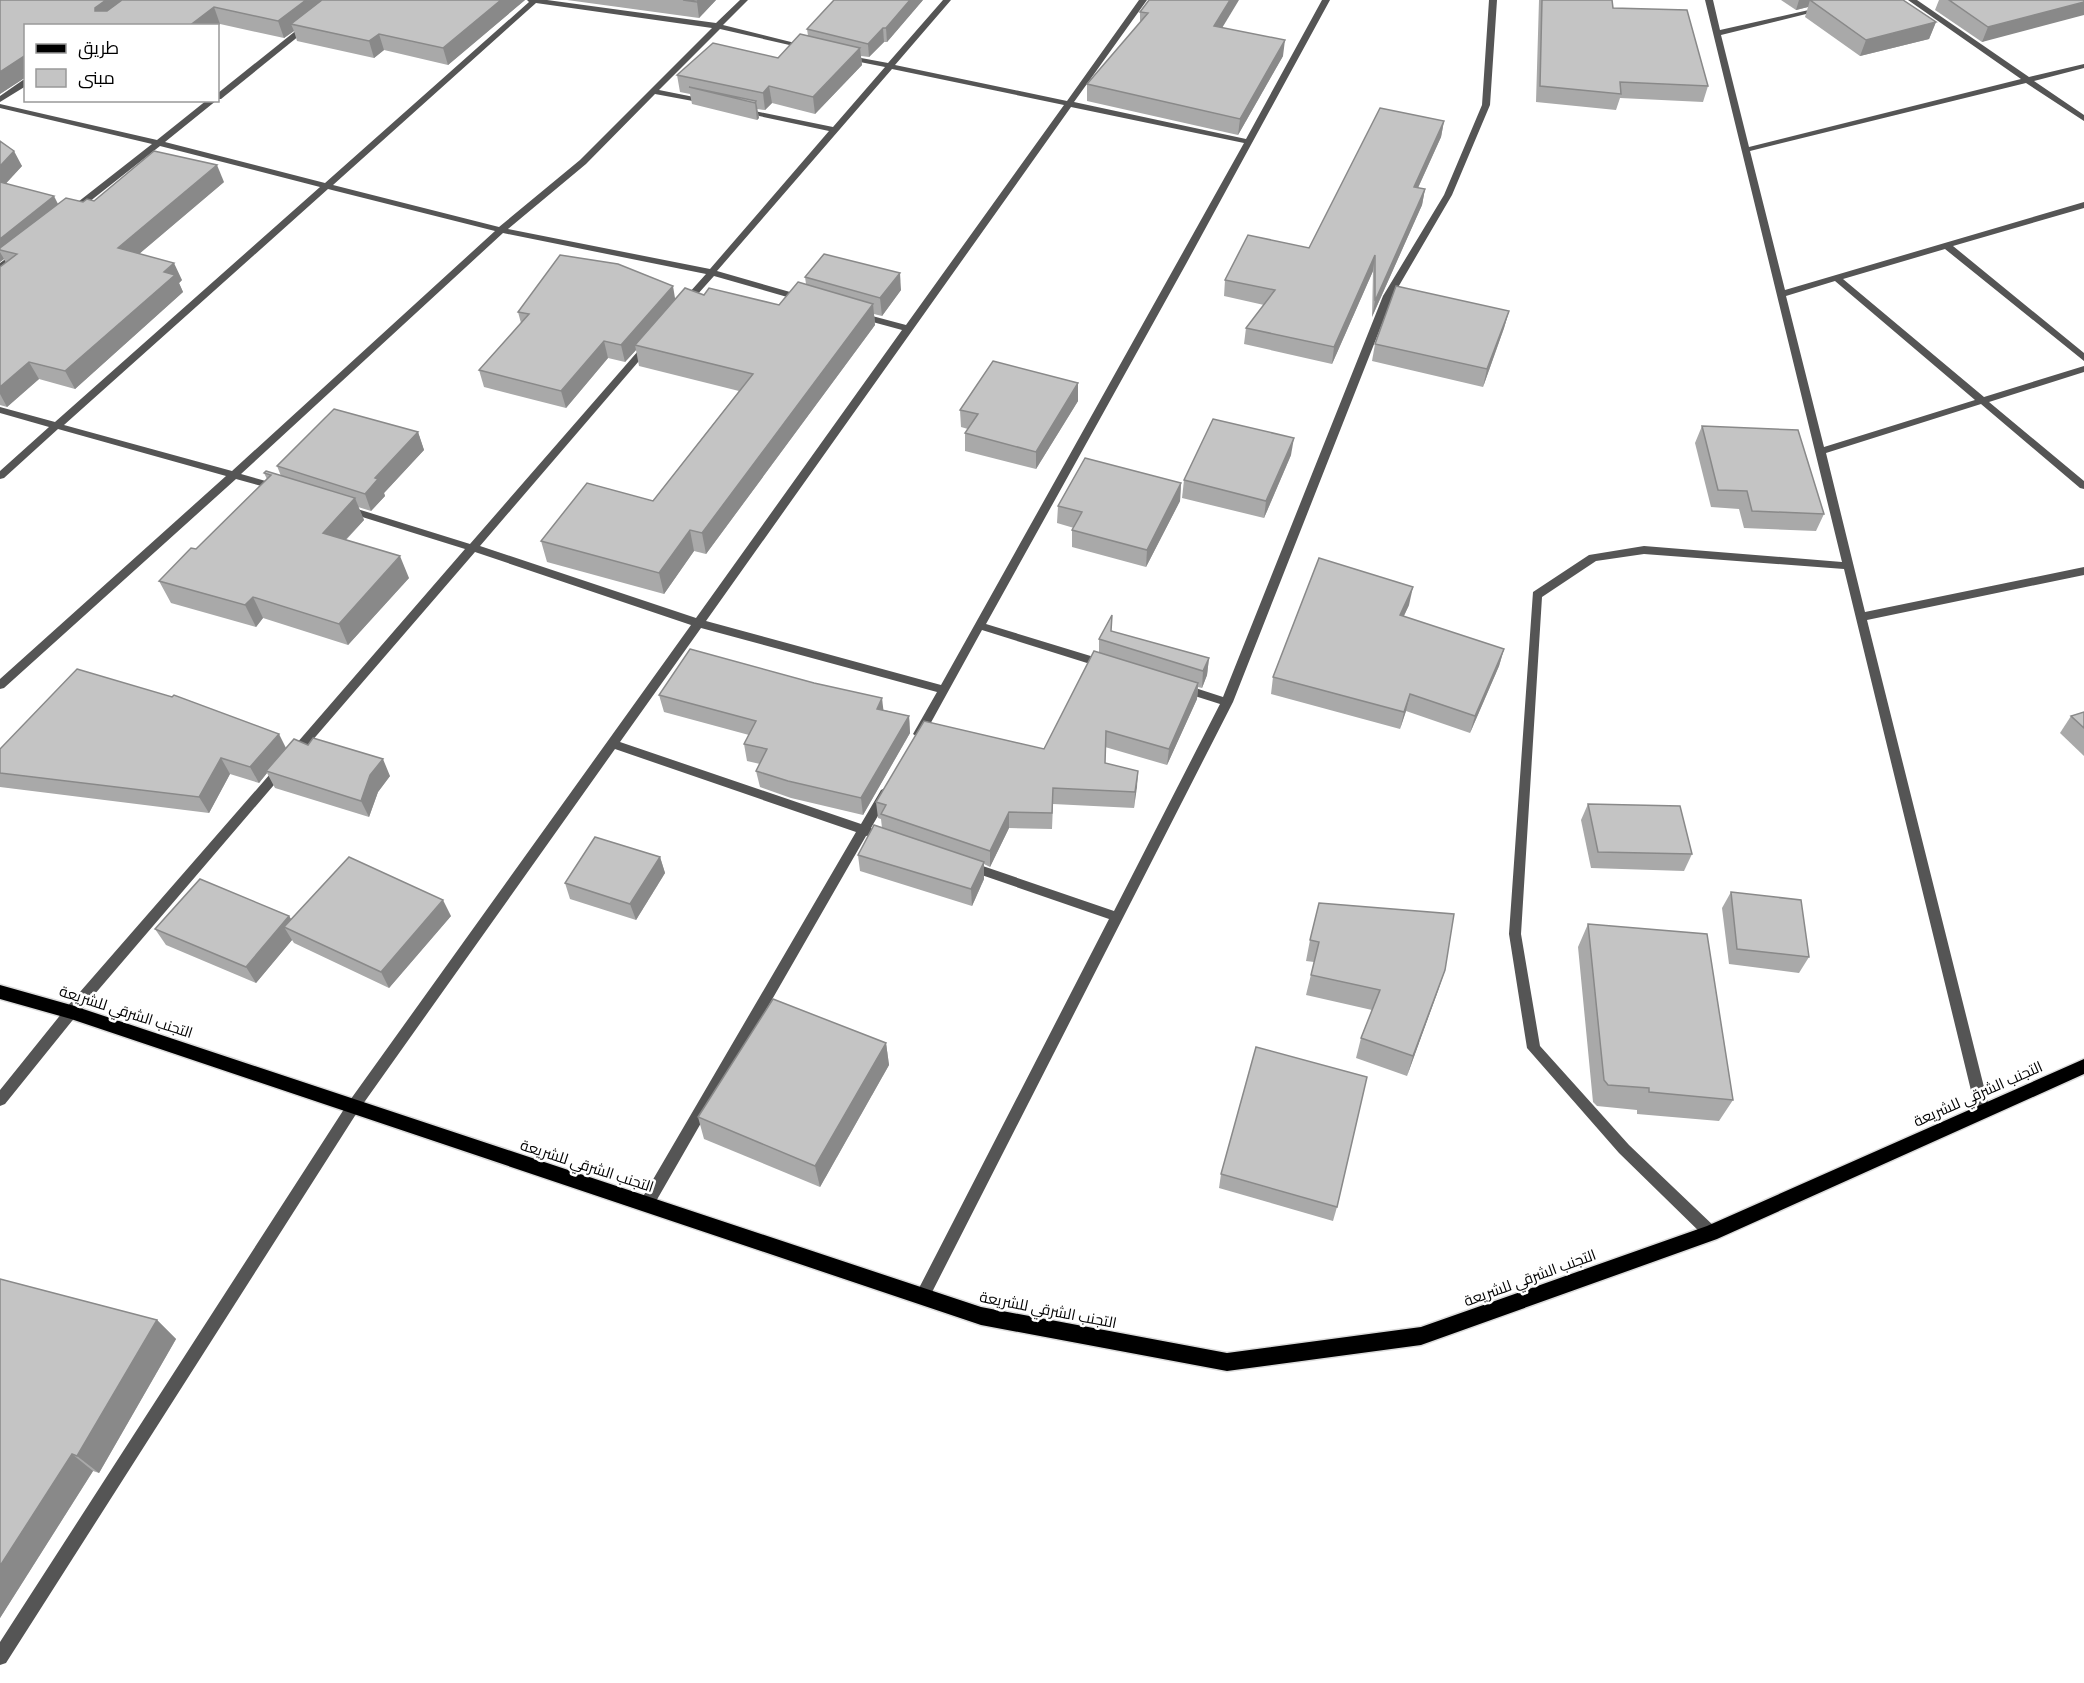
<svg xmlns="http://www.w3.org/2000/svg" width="2084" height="1683" font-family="Overpass,Cairo,sans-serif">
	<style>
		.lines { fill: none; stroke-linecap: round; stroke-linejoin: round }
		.primary-casing { stroke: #dbdbdb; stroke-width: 3 }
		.minor { fill: #555; fill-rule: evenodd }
		.primary { fill: #000; fill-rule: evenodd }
		.wall { fill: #a9a9a9 }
		.shaded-wall { fill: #898989 }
		.building { fill: #c4c4c4; stroke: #898989; stroke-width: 1.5 }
		.labels { text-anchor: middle; stroke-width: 5; stroke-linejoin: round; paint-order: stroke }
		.street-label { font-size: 15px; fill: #000; stroke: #fff }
	</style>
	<rect width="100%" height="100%" fill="#fff"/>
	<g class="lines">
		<defs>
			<polygon id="primary" points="0,985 71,1005 981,1307 1227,1353 1421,1327 1707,1226 2084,1059 2084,1074 1717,1239 1421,1345 1227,1371 981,1325 71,1019 0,999"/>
		</defs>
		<use href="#primary" class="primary-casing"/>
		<g class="minor">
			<path d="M 527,0 L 547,0 L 716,23 L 740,0 L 748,0 L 723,25 L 811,47 L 807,49 L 720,29 L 659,90 L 709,100 L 709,104 L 655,94 L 586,164 L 508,229 L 710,269 L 829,131 L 740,112 L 740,108 L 833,127 L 885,67 L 845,59 L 845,55 L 888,63 L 943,0 L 951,0 L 895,65 L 1067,101 L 1139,0 L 1147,0 L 1074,102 L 1246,139 L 1322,0 L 1330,0 L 1186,264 L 986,624 L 1107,661 L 1109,664 L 1107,667 L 1103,668 L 982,630 L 923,737 L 919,738 L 913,734 L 937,692 L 701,628 L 620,742 L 861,824 L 881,790 L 885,788 L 891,793 L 871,828 L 875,832 L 873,835 L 866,836 L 651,1210 L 646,1211 L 641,1210 L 639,1205 L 641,1200 L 856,832 L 615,749 L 358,1111 L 6,1663 L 0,1665 L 0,1642 L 348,1103 L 691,625 L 475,552 L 298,757 L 290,757 L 288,754 L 290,751 L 465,549 L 343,511 L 343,507 L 351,507 L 470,544 L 645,343 L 651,343 L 651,347 L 480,546 L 696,618 L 902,330 L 858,318 L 858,314 L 861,313 L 906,325 L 1064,105 L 892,69 L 717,271 L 804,296 L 806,298 L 801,301 L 714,276 L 688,305 L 685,306 L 680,303 L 706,274 L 503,233 L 241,474 L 280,485 L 280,489 L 276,490 L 236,479 L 4,688 L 0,689 L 0,679 L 226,476 L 58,429 L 4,478 L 0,479 L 0,471 L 49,427 L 0,413 L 0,407 L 55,422 L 320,187 L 160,146 L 75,213 L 69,213 L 69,209 L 152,144 L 0,108 L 0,104 L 157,140 L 207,100 L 217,100 L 165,142 L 325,183 L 529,2 ZM 536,3 L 712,28 L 580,160 L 499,227 L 333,185 ZM 1071,107 L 1244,143 L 941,685 L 706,621 ZM 328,189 L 495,231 L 232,471 L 64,425 Z"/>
			<polygon points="1489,0 1497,0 1490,105 1452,195 1393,296 1233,702 927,1302 922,1304 917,1302 915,1297 917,1292 1109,919 967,870 965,867 967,864 971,862 1114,911 1220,704 1179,691 1177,688 1183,684 1223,697 1383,296 1444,195 1482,105"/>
			<path d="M 1705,0 L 1713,0 L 1720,30 L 1822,7 L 1826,9 L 1721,35 L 1749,147 L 2021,79 L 1908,0 L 1917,0 L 2029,77 L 2084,64 L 2084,68 L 2034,81 L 2084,115 L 2084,121 L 2026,83 L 1750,151 L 1785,290 L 2084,202 L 2084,208 L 1953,246 L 2084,353 L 2084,361 L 1945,249 L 1843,279 L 1984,397 L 2084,366 L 2084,372 L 1989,402 L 2084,481 L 2084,489 L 2080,488 L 1981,404 L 1826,453 L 1865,612 L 2084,567 L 2084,575 L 1867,620 L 1990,1111 L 1988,1115 L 1983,1117 L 1978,1115 L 1976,1111 L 1844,569 L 1644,554 L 1596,561 L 1542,597 L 1521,934 L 1540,1046 L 1629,1145 L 1716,1228 L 1718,1233 L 1716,1238 L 1711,1240 L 1706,1238 L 1619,1153 L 1527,1048 L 1509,934 L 1533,592 L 1589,555 L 1644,546 L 1842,562 ZM 1835,281 L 1975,400 L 1824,447 L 1786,296 Z"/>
			<polygon points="303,25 310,27 221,99 218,99 218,93"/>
			<polygon points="23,80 26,80 26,86 0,102 0,96"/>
			<polygon points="18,250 22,253 21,255 0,270 0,263"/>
			<polygon points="281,765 287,769 285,772 76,1016 5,1104 0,1106 0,1090 66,1008 277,766"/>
		</g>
		<use href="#primary" class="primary"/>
	</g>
	<g class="wall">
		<polygon points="0,0 525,0 448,65 384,50 374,58 297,41 294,31 284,38 220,24 26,26 26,77 0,94"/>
		<polygon points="567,0 716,0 699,18"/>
		<polygon points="923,0 887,42 884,42 869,57 861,56 862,65 815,114 772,103 765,110 757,109 759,118 757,120 692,104 690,94 680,92 677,75 778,58 808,36 807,29"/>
		<polygon points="1539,0 1612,0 1613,8 1708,86 1703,102 1620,98 1616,110 1536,102"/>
		<polygon points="1781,0 1903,0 1936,22 1929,39 1860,56 1805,17 1808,7 1796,10"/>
		<polygon points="1939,0 2084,0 1982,42 1935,10"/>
		<polygon points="1140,12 1222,28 1283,56 1238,135 1087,101 1087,84 1140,23"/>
		<polygon points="1444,121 1441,137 1418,188 1425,189 1422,205 1372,317 1373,271 1332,364 1244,344 1246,328 1264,305 1224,296 1225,280 1309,248"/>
		<polygon points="0,141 22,166 6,183 58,204 94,201 224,182 139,254 182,280 179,283 183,292 75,389 39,379 7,407 0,405 0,267 6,263 4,259 0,262"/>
		<polygon points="805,277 901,290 882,316 874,314 875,325 706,554 694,551 664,594 547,562 541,541 653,501 739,391 639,366 636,350 625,362 608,358 566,408 484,387 479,370 521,323 518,312 675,298 704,295 779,305 806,284"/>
		<polygon points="1509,311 1504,328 1483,387 1372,361 1375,344"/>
		<polygon points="1078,401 1036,469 965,451 965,433 968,429 961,427 960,410"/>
		<polygon points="1702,426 1824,514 1816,531 1744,528 1739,509 1711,507 1695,443"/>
		<polygon points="418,432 424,450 384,493 385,496 371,511 358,507 364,520 346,540 409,578 348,645 263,618 256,627 171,603 159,581 196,549 267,479 264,473 281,476 277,466"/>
		<polygon points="1291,455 1264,518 1182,498 1184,480"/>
		<polygon points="1181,483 1180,501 1146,567 1072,547 1072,530 1074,528 1057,523 1058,506"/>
		<polygon points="1409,605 1403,617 1504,649 1499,666 1470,733 1406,711 1400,729 1271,694 1273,677"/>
		<polygon points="1111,631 1209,658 1207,675 1202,688 1198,687 1197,699 1167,765 1105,747 1105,763 1138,771 1134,808 1053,804 1052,829 1009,828 990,867 984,864 984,879 972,906 860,871 858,855 882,828 881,819 878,818 876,802 1044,749 1099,652 1099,639"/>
		<polygon points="659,695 884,710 909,716 910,733 863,815 791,798 760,787 756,771 760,764 747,761 744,744 749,735 664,712"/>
		<polygon points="2084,712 2084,756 2060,733 2071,716"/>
		<polygon points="286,748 390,776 378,792 369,817 275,788 267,773 259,783 230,774 209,813 0,787 0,749"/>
		<polygon points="1588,804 1692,854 1684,871 1591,868 1581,820"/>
		<polygon points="660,857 665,873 636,920 570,899 565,883"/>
		<polygon points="1731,892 1809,957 1799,973 1729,964 1722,908"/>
		<polygon points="289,916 291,919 451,916 389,988 294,943 292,940 256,983 166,945 155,929"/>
		<polygon points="1588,924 1733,1100 1719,1121 1637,1114 1637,1110 1597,1106 1593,1102 1578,947"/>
		<polygon points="1310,940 1445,970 1407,1076 1356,1058 1361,1038 1372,1010 1306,995 1314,962 1306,961"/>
		<polygon points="886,1043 889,1065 820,1187 704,1139 698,1117"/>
		<polygon points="1221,1174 1337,1207 1333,1221 1219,1188"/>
		<polygon points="0,1279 157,1320 176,1339 99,1473 93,1471 0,1618"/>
	</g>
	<g class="shaded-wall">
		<polygon points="106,0 134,0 103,26 95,11 95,8"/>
		<polygon points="306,0 333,0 291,24 294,31 284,38 278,21"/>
		<polygon points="501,0 525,0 448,65 443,48"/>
		<polygon points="699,0 716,0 699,18 697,2"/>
		<polygon points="910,0 923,0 887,42 886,28"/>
		<polygon points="1230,0 1239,0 1213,43 1214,26"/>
		<polygon points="1799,0 1839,0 1810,0 1808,7 1796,10"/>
		<polygon points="2084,2 2084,15 1982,42 1988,27"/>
		<polygon points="214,7 220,24 218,26 189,26"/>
		<polygon points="1936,22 1929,39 1860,56 1866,40"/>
		<polygon points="883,28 884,42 869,57 868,44"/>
		<polygon points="379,34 384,50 374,58 369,41"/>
		<polygon points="1285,40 1283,56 1238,135 1240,119"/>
		<polygon points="860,48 862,65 815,114 813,97"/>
		<polygon points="26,55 26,77 0,94 0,72"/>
		<polygon points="769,86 772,103 765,110 763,93"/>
		<polygon points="756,101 759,118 757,120 755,103"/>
		<polygon points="1444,121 1441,137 1411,203 1414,187"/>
		<polygon points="14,151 22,166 0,190 0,166"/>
		<polygon points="217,165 224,182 126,265 118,248"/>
		<polygon points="1425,189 1422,205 1372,317 1375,301"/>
		<polygon points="54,196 62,212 0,250 0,239"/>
		<polygon points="0,252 4,259 0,262"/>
		<polygon points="1375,255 1373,271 1332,364 1334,347"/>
		<polygon points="174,263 182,280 179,283 183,292 75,389 65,371 164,272"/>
		<polygon points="900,273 901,290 882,316 880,298"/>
		<polygon points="673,286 676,304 635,345 636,350 625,362 621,345"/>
		<polygon points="873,304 875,325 706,554 702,533"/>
		<polygon points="1509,311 1504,328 1483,387 1487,369"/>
		<polygon points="604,341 608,358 566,408 561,391"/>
		<polygon points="29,362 39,379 7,407 0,394 0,387"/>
		<polygon points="1078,383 1078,401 1036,469 1036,452"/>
		<polygon points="418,432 424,450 384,493 385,496 371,511 365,494 375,478"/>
		<polygon points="1294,438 1291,455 1264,518 1266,501"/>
		<polygon points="1181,483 1180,501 1146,567 1147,550"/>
		<polygon points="355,498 364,520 332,554 323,533"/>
		<polygon points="690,530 694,551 664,594 659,573"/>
		<polygon points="400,556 409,578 348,645 339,624"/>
		<polygon points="1413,587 1409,605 1396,633 1400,615"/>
		<polygon points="253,597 263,618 256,627 245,605"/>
		<polygon points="1504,649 1499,666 1470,733 1475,716"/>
		<polygon points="1209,658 1207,675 1202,688 1203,671"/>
		<polygon points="1198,683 1197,699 1167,765 1169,749"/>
		<polygon points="1410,694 1406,711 1400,729 1404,712"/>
		<polygon points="882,698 884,715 877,709"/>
		<polygon points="909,716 910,733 863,815 861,798"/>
		<polygon points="279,734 287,750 266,771 267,773 259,783 250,767"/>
		<polygon points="221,758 230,774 209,813 199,797"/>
		<polygon points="383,759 390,776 378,792 369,817 361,801 370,775"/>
		<polygon points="1138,771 1137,787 1134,808 1135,792"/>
		<polygon points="1009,812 1009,828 990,867 990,851"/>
		<polygon points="660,857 665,873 636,920 630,904"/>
		<polygon points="984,862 984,879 972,906 971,889"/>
		<polygon points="443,900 451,916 389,988 381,972"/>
		<polygon points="289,916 299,932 284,927 292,940 256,983 246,967"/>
		<polygon points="1445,970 1438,991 1407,1076 1413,1056"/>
		<polygon points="886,1043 889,1065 820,1187 815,1166"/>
		<polygon points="157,1320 176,1339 99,1473 77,1456"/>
		<polygon points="72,1454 93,1471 0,1618 0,1566"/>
	</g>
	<g class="building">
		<polygon points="0,0 106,0 95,8 95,11 107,11 122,0 306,0 278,21 214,7 189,26 26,26 26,55 0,72"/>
		<polygon points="322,0 501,0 443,48 379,34 369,41 291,24"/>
		<polygon points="683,0 699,0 697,2"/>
		<polygon points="834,0 910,0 886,28 883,28 868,44 807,29"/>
		<polygon points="1149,0 1230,0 1214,26 1285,40 1240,119 1087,84 1148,13 1140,12"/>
		<polygon points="1542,0 1612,0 1613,8 1687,10 1708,86 1620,82 1621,94 1540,86"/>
		<polygon points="1810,0 1903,0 1936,22 1866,40"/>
		<polygon points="1949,0 2084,0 2084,2 1988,27"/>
		<polygon points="800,34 860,48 813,97 769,86 763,93 677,75 713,43 778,58"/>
		<polygon points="689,87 756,101 755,103"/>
		<polygon points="1380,108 1444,121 1414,187 1425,189 1375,301 1375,255 1334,347 1246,328 1275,290 1225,280 1248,235 1309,248"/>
		<polygon points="0,141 14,151 0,166"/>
		<polygon points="154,151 217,165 118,248 174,263 164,272 175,275 65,371 29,362 0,387 0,267 17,254 0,250 0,248 66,198 83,202 87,199 94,201"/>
		<polygon points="0,182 54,196 0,239"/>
		<polygon points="824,254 900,273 880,298 805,277"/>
		<polygon points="560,255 618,264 673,286 621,345 604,341 561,391 479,370 529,314 518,312"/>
		<polygon points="798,282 873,304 702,533 690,530 659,573 541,541 587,483 653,501 753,374 635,345 685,288 704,295 709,288 779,305"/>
		<polygon points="1396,286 1509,311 1487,369 1375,344"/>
		<polygon points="993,361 1078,383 1036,452 965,433 978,414 960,410"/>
		<polygon points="334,409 418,432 375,478 378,479 365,494 277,466"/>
		<polygon points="1213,419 1294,438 1266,501 1184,480"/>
		<polygon points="1702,426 1798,430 1824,514 1752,511 1747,491 1718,490"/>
		<polygon points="1085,458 1181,483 1147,550 1072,530 1082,512 1058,506"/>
		<polygon points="266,471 355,498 323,533 400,556 339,624 253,597 245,605 159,581 191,548 196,549 271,475 264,473"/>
		<polygon points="1319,558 1413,587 1400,615 1504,649 1475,716 1410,694 1404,712 1273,677"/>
		<polygon points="1112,615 1111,631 1209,658 1203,671 1099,639"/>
		<polygon points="690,649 814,683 882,698 877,709 909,716 861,798 788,781 756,771 767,749 744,744 756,721 659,695"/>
		<polygon points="1094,651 1198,683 1169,749 1106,731 1105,763 1138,771 1135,792 1053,788 1052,813 1009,812 990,851 881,814 886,805 876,802 924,721 1044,749"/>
		<polygon points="77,669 172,697 174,695 279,734 250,767 221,758 199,797 0,773 0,749"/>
		<polygon points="2084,712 2084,728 2071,716"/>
		<polygon points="313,738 383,759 370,775 361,801 266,771 294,739 308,745"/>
		<polygon points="1588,804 1680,806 1692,854 1598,852"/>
		<polygon points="874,825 984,862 971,889 858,855"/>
		<polygon points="595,837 660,857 630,904 565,883"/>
		<polygon points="349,857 443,900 381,972 284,927"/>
		<polygon points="200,879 289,916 246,967 155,929"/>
		<polygon points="1731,892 1801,900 1809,957 1737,949"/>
		<polygon points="1319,903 1454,914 1445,970 1413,1056 1361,1038 1380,990 1311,975 1319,942 1310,940"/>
		<polygon points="1588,924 1707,934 1733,1100 1649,1092 1649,1088 1608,1085 1604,1080"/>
		<polygon points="773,999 886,1043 815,1166 698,1117"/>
		<polygon points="1256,1047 1367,1077 1337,1207 1221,1174"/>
		<polygon points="0,1279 157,1320 77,1456 72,1454 0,1566"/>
	</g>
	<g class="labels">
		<g class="street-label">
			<text transform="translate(126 1012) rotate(18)" y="5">التجنب الشرقي للشريعة</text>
			<text transform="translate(1978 1094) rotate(-24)" y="5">التجنب الشرقي للشريعة</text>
			<text transform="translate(587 1166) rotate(18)" y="5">التجنب الشرقي للشريعة</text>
			<text transform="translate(1530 1278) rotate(-20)" y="5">التجنب الشرقي للشريعة</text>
			<text transform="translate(1048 1310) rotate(11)" y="5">التجنب الشرقي للشريعة</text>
		</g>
	</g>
	<rect x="24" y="24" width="195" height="78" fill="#ffffff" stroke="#999999" stroke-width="1.5"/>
	<rect x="36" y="44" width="30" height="9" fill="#000000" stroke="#999999" stroke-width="1.5"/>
	<text x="78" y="54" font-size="18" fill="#000000">طريق</text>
	<rect x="36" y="69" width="30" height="18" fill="#c4c4c4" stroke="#999999" stroke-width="1.5"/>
	<text x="78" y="84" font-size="18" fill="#000000">مبنى</text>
</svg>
